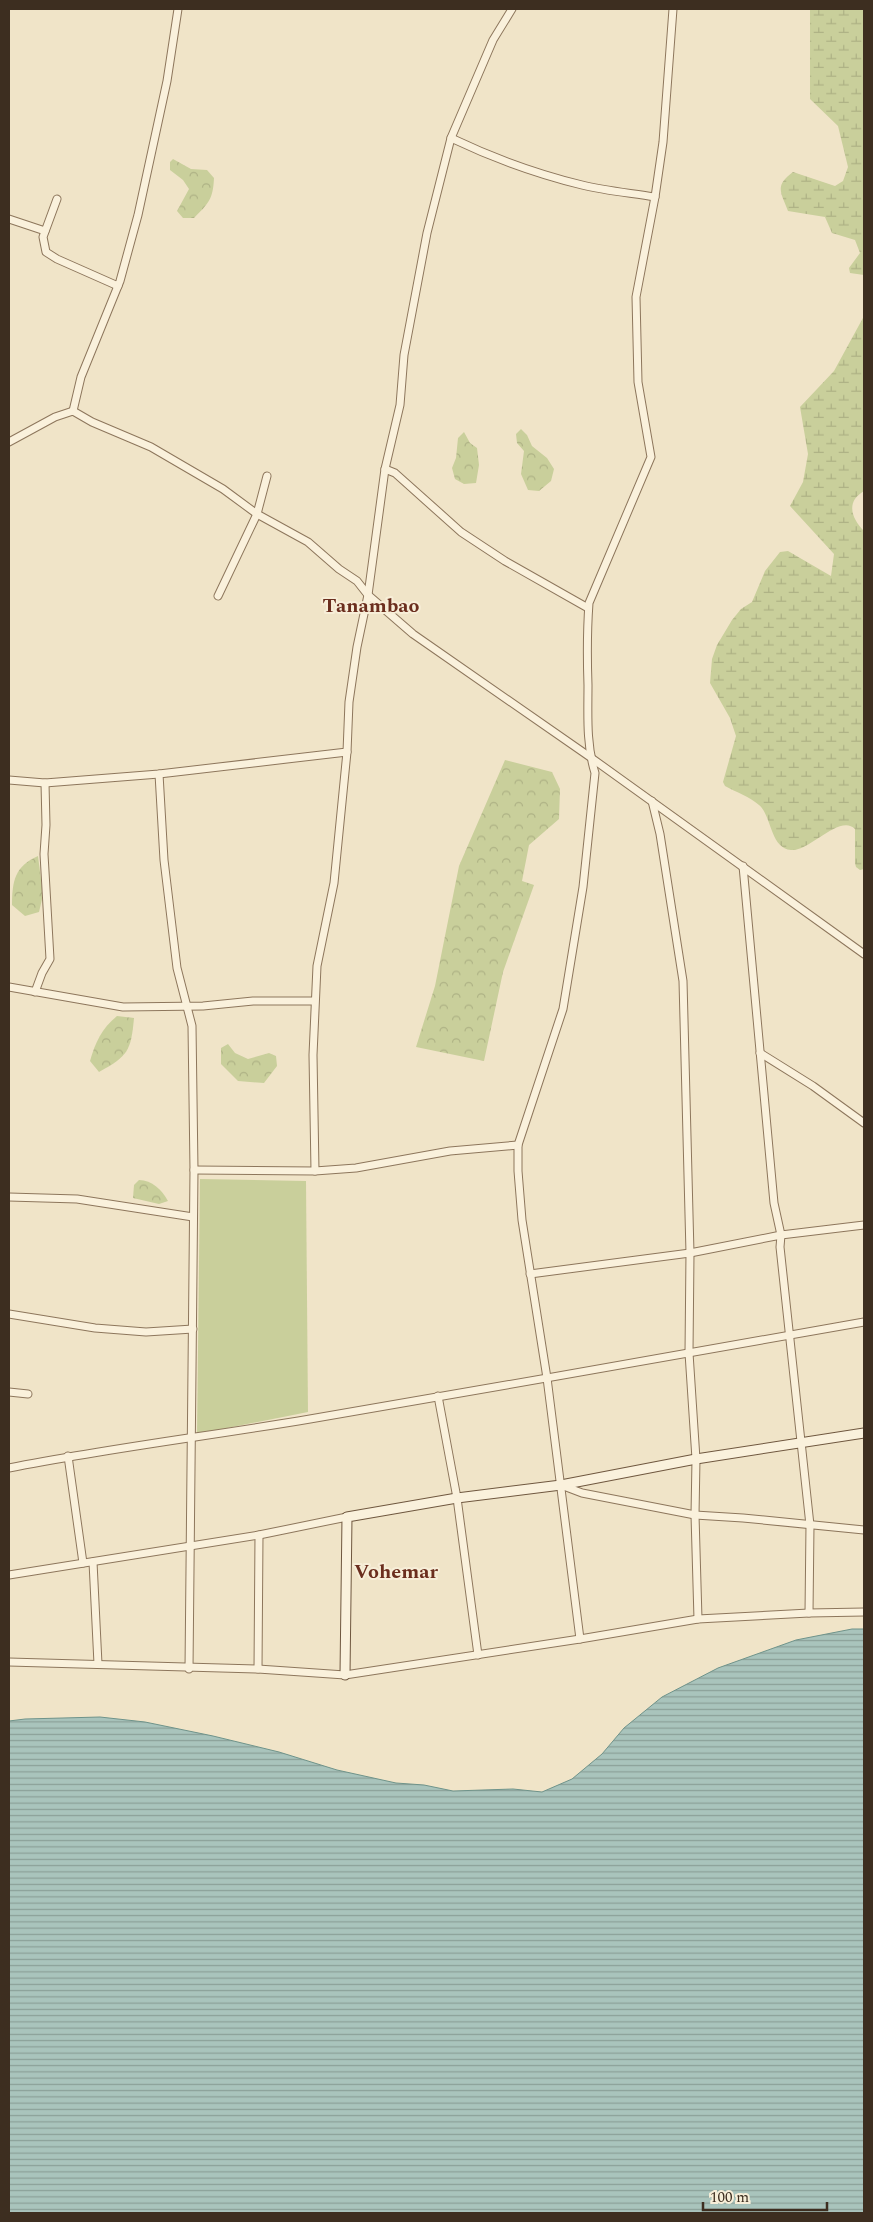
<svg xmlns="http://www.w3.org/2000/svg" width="873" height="2222" font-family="Spectral,serif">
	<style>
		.forest { fill: url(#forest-crowns) }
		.wetland { fill: url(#wetland-marsh) }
		.garden { fill: #c9cf9b }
		.water { fill: url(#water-rules); stroke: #6f938a }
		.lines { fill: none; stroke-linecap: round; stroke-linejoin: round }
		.street-casing { stroke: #8d765c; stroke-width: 9 }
		.secondary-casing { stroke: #6f573f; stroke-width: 11 }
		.street { stroke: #faf1dc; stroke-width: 7 }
		.secondary { stroke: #faf1dc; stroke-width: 9 }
		.labels { text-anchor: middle; stroke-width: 4; stroke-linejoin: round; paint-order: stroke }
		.district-label { font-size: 20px; font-weight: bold; fill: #6b2e1e; stroke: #f7eed8 }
	</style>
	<defs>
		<pattern id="forest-crowns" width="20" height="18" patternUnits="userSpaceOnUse" patternTransform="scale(1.25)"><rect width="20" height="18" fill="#c9cf9b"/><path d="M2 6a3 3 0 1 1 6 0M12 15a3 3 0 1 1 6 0" fill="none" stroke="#aeb285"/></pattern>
		<pattern id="wetland-marsh" width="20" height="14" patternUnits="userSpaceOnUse" patternTransform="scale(1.25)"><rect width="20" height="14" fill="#c9cf9b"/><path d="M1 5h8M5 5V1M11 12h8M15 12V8" fill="none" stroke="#aeb285"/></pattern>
		<pattern id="water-rules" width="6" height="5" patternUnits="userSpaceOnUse" patternTransform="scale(1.25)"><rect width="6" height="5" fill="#a9c4bc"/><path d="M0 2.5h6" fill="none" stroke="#8ba098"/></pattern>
	</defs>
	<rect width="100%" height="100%" fill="#f0e4c8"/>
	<g class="forest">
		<path d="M 173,159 L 191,169 L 207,170 L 214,178 C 213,199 209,203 194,218 L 183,218 L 177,211 L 189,189 L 183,180 L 170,170 L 170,162 Z"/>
		<polygon points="521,429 527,435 532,446 547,458 554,469 551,481 539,491 528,490 521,474 524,451 517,443 516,434"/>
		<polygon points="464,432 470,443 477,448 479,465 476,483 464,484 455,479 452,468 456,458 458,438"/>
		<polygon points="505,760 552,772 560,789 559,819 529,845 522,881 534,885 503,972 484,1061 416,1047 435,986 459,866"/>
		<path d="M 38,856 L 43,895 L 39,912 L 25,916 L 12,905 C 12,881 15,866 38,856 Z"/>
		<path d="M 117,1016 L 134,1018 C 131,1051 128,1056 99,1072 L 90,1061 C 95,1043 102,1028 117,1016 Z"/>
		<polygon points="228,1044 235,1053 248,1059 269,1053 276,1056 277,1066 264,1083 238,1081 221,1064 221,1048"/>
		<path d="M 139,1180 C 152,1180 162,1190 168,1201 L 159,1204 L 133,1198 L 134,1185 Z"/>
	</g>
	<g class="wetland">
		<path d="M 810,9 L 864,9 L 864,275 L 850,273 L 849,268 L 860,253 L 855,240 L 832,233 L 825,217 L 788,211 C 781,192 774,186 793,172 L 835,186 L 843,181 L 848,167 L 838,126 L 810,99 Z"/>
		<path d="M 864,316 L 864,491 C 845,502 852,519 864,531 L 864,869 L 860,870 L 856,867 L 855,863 L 855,829 C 840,813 809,852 791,850 C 770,848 772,816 759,805 C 750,797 736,792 725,786 L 723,782 L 736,736 L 730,718 L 710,683 L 712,659 L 717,645 L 732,620 L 741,609 L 752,602 L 765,571 L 780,552 L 788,551 L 831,576 L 834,554 L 790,506 L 803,482 L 808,454 L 800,407 L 834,371 Z"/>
	</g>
	<polygon class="garden" points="200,1179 306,1181 308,1412 197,1434"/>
	<polygon class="water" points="852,1629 864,1629 864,2213 9,2213 9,1721 25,1719 100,1717 145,1722 213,1736 279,1752 337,1770 396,1783 424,1785 453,1791 513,1789 542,1792 572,1779 602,1754 624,1728 662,1697 718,1668 796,1640"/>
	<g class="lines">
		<defs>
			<g id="street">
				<path d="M 451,138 C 493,158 537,174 582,185 C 606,191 631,193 655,197"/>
				<polyline points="57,199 43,237 46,252 57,259 118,286"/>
				<polyline points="9,219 45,231"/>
				<polyline points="73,411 81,377 120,281 138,215 167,81 178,9"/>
				<polyline points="9,442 55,417 73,411 92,422 151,447 223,489 257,514 308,542 339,569 357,581 368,595 413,634 590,757 864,954"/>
				<polyline points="385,469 395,473 461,532 505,561 588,608"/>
				<polyline points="218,596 257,514 267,476"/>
				<polyline points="159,774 164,860 177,968 192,1026 194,1170 189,1669"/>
				<polyline points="9,780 45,783 159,774 347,752"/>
				<polyline points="652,801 660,834 683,981 690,1253 689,1353 696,1459 695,1515 698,1619"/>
				<polyline points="743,866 774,1203 781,1235 780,1247 810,1525 809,1613"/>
				<polyline points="9,987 123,1007 203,1006 253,1001 314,1001"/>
				<polyline points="35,992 42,973 50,959 44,854 46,825 45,783"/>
				<polyline points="760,1053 813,1086 864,1123"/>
				<polyline points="194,1170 315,1171 356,1168 450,1151 518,1145"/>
				<polyline points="315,1171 313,1055 317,966 334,883 347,752 349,702 357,647 368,595 385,469 400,405 404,355 427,233 451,138 493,40 512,9"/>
				<polyline points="9,1197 77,1199 193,1217"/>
				<polyline points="530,1274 690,1253 781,1235 864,1225"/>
				<polyline points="9,1314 95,1328 146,1332 193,1329"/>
				<polyline points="9,1392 28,1394"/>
				<polyline points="438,1396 457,1498 478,1655"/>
				<polyline points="68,1456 83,1563"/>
				<path d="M 9,1468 C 109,1448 210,1436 310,1419 C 495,1388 679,1354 864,1322"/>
				<polyline points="561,1485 582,1493 695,1515 743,1518 864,1530"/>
				<polyline points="93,1562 98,1664"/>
				<polyline points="9,1575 259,1535 347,1517"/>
				<path d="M 580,1639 L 547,1378 L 522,1220 L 518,1171 L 518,1145 L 563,1009 L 583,887 L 595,773 C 586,744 588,714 588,685 C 587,657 587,631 589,603 L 651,457 L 638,382 L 636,297 L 655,197 L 663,142 L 673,9"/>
				<polyline points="9,1662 258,1669 345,1675 580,1639 698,1619 809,1613 864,1612"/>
				<polyline points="258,1669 259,1535"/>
			</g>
			<polyline id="secondary" points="345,1675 347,1517 457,1498 561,1485 696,1459 864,1433"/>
		</defs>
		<use href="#street" class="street-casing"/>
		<use href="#secondary" class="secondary-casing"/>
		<use href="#street" class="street"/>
		<use href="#secondary" class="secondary"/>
	</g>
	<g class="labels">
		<g class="district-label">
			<text x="371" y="612">Tanambao</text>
			<text x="396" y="1578">Vohemar</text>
		</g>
	</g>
	<rect width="873" height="2222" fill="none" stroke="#3d2e20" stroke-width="20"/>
	<path d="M703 2202v8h124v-8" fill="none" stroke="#3d2e20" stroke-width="2.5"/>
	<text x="710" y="2202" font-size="15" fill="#3d2e20" stroke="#f7eed8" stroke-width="4" paint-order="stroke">100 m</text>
</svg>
